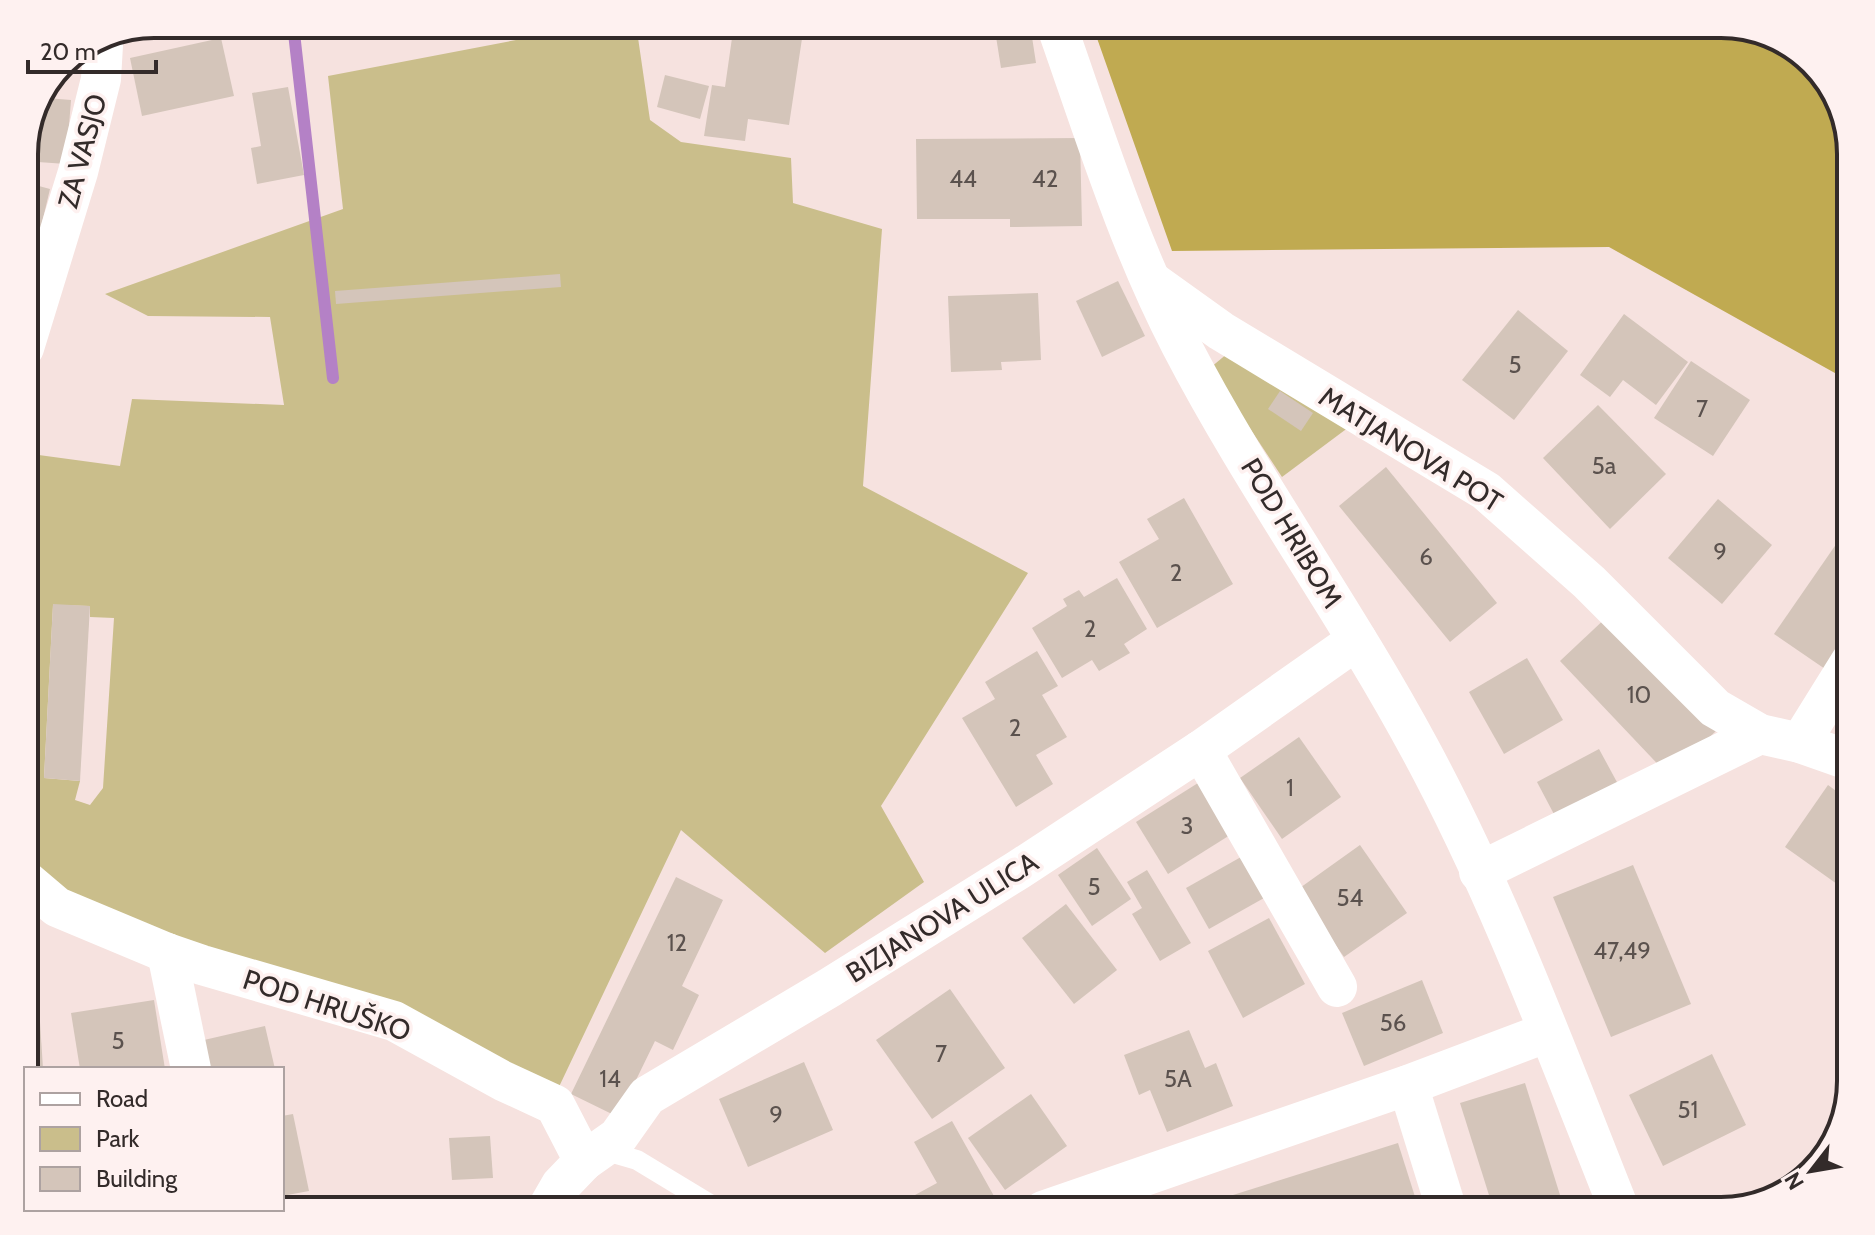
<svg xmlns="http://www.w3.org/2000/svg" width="1875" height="1235" font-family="Cabin,sans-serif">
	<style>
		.green { fill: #cabe8b; fill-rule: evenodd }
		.forest { fill: #c0aa51 }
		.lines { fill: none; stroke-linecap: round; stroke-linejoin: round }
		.stream { stroke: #b481c6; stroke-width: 12 }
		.building { fill: #d4c5ba }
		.lane { stroke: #fff; stroke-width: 20 }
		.street { stroke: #fff; stroke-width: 40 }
		.labels { text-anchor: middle; stroke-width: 7; stroke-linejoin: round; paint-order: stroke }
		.number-label { font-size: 24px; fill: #5b524e }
		.street-label { font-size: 28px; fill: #332b2a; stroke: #fef1f0 }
		.rim { fill: none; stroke: #332b2a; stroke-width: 4 }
	</style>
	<rect width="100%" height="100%" fill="#f6e2df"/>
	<g class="green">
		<path d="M 600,24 L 636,24 L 650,120 L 681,142 L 791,158 L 793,203 L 882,229 L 863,486 L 1028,573 L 881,806 L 924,882 L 825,953 L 681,830 L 557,1091 L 74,903 L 24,862 L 24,453 L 120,466 L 132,399 L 284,405 L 270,317 L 148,316 L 105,294 L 343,209 L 328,76 ZM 53,605 L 90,606 L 90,617 L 114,618 L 103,788 L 90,805 L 75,800 L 80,781 L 44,778 Z"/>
		<polygon points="1228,353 1349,427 1282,477 1210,368"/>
	</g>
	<polygon class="forest" points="1092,24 1721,24 1794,46 1834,89 1851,153 1851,382 1609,247 1172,251"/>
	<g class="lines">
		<polyline class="stream" points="293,24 333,378"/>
	</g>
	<g class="building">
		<polygon points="734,24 803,32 789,125 748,119 745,141 704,136 712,85 725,87"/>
		<polygon points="994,24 1030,24 1036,63 1001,68"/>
		<polygon points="221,38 234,96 142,116 130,58"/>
		<polygon points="665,75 709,86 700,119 657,107"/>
		<polygon points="288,87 304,175 257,184 251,148 261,146 252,93"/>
		<polygon points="46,98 71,100 66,164 24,161 24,146"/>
		<polygon points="1080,138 1082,226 1010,227 1010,219 917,219 916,139"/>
		<polygon points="24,182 50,189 36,248 24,245"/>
		<polygon points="560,274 561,287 336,304 335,291"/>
		<polygon points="1118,281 1145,336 1102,357 1076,301"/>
		<polygon points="1038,293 1041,360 1001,362 1002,370 951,372 948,296"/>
		<polygon points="1518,310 1568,351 1514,420 1462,380"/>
		<polygon points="1624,314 1688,362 1656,405 1623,380 1610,397 1580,375"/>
		<polygon points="1691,361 1750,400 1713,456 1654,418"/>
		<polygon points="1280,391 1313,413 1301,431 1268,409"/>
		<polygon points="1598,405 1666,474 1610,529 1543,458"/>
		<polygon points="1386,467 1497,603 1450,642 1339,506"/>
		<polygon points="1184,498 1233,584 1157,628 1119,562 1159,539 1147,519"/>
		<polygon points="1718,499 1772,545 1722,604 1668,558"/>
		<polygon points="1839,540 1851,549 1851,638 1828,671 1774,634"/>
		<polygon points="1117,578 1147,629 1124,644 1130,653 1099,671 1092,660 1062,678 1032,628 1067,606 1063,599 1079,590 1084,597"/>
		<polygon points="53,604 90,606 80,781 44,778"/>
		<polygon points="1610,614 1718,729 1669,776 1560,661"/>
		<polygon points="1037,651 1058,686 1042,695 1067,737 1036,755 1053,784 1016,807 962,718 995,699 985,682"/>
		<polygon points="1527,658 1563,720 1504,754 1469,692"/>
		<polygon points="1299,737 1341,797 1282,839 1240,778"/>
		<polygon points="1599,749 1618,784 1556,818 1537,782"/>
		<polygon points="1206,778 1238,830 1168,874 1136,822"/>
		<polygon points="1828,785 1851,802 1851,894 1785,847"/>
		<polygon points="1360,845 1407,913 1344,957 1297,890"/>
		<polygon points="1097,848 1131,899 1092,926 1058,875"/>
		<polygon points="1241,857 1264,898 1209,929 1186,888"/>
		<polygon points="1633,865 1691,1004 1611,1037 1553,897"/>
		<polygon points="1147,870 1191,943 1160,961 1132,914 1142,908 1127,882"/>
		<polygon points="676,877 723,900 682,986 699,995 673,1050 655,1041 618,1117 571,1094"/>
		<polygon points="1066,904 1117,970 1074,1004 1022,938"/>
		<polygon points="1269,918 1305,984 1243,1018 1208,951"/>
		<polygon points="1422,980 1443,1033 1364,1066 1342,1013"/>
		<polygon points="950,989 1005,1068 932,1119 876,1040"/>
		<polygon points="154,1000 165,1069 80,1069 71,1013"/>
		<polygon points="39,1006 43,1069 24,1069 24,1007"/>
		<polygon points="265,1026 275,1069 210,1069 204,1040"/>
		<polygon points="1189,1030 1205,1068 1216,1063 1233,1106 1167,1132 1150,1090 1139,1095 1124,1055"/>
		<polygon points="1712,1054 1746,1125 1663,1166 1629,1095"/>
		<polygon points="804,1062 833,1130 748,1167 719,1099"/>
		<polygon points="1525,1083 1565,1211 1494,1211 1460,1103"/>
		<polygon points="1031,1094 1067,1146 1005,1190 968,1138"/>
		<polygon points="293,1114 309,1191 282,1196 282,1116"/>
		<polygon points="952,1121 999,1205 989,1211 909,1211 904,1201 937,1183 914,1142"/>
		<polygon points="490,1136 493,1178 452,1180 449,1138"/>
		<polygon points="1398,1143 1417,1203 1391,1211 1182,1211"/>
	</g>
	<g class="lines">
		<g class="lane">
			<polyline points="599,1149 637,1160 713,1206"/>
			<polyline points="808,1210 809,1211"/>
		</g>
		<g class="street">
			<path d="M 1056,24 C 1094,132 1128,243 1181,345 C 1253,484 1346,611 1420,749 C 1500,897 1558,1056 1620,1211"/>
			<polyline points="1154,283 1221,331 1486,491 1589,582 1715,708 1760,734 1800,743 1851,761"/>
			<polyline points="24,348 78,172 101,79 103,45"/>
			<polyline points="1800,743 1851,661"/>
			<polyline points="1201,750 1337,987"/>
			<polyline points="1479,872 1760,734"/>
			<polyline points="24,879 57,907 167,953 202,965 394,1021 503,1081 555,1105 584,1161"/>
			<polyline points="167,953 191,1069"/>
			<polyline points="1408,1085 1447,1211"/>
			<polyline points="220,1209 221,1211"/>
			<polyline points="546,1211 561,1185 584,1161 618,1137 647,1096 829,988 1018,870 1201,750 1357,640"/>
			<polyline points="1043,1211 1408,1085 1548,1032"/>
		</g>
	</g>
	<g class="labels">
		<g class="number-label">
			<text x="963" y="187">44</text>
			<text x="1045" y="187">42</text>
			<text x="1515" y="373">5</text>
			<text x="1702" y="417">7</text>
			<text x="1604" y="474">5a</text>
			<text x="1720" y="560">9</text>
			<text x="1426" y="565">6</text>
			<text x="1176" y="581">2</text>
			<text x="1090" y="637">2</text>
			<text x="1639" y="703">10</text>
			<text x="1015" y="736">2</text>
			<text x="1290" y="796">1</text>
			<text x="1187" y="834">3</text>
			<text x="1094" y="895">5</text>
			<text x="1350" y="906">54</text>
			<text x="677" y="951">12</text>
			<text x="1622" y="959">47,49</text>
			<text x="1393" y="1031">56</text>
			<text x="118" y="1049">5</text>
			<text x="941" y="1062">7</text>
			<text x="610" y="1087">14</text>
			<text x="1178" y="1087">5A</text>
			<text x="1688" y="1118">51</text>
			<text x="776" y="1123">9</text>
		</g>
		<g class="street-label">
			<text transform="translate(82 151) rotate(-75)" y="10">ZA VASJO</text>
			<text transform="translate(1411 449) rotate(32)" y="10">MATJANOVA POT</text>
			<text transform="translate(1292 533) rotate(59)" y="10">POD HRIBOM</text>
			<text transform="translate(942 917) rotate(-32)" y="10">BIZJANOVA ULICA</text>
			<text transform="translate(327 1005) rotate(18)" y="10">POD HRUŠKO</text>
		</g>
	</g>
	<path d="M0 0H1875V1235H0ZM154 38H1721A116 116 0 0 1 1837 154V1081A116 116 0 0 1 1721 1197H154A116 116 0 0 1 38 1081V154A116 116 0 0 1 154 38Z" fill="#fef1f0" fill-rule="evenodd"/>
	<path class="rim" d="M154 38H1721A116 116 0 0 1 1837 154V1081A116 116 0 0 1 1721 1197H154A116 116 0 0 1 38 1081V154A116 116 0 0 1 154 38Z"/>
	<rect x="24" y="1067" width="260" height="144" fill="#fef1f0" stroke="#ada2a1" stroke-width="2"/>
	<rect x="40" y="1093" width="40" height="12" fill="#ffffff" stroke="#ada2a1" stroke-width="2"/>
	<text x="96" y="1107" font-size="24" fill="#332b2a">Road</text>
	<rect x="40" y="1127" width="40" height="24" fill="#cabe8b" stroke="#ada2a1" stroke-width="2"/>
	<text x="96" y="1147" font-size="24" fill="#332b2a">Park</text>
	<rect x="40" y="1167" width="40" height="24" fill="#d4c5ba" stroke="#ada2a1" stroke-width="2"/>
	<text x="96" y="1187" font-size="24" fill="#332b2a">Building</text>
	<g transform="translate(1811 1171) rotate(239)" stroke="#fef1f0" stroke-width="6" paint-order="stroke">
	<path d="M0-6L14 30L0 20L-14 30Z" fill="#332b2a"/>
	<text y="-12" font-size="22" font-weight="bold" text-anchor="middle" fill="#332b2a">N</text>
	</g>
	<path d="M28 60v12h128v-12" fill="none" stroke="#332b2a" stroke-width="4"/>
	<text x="40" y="60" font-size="24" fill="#332b2a" stroke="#fef1f0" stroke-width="6" paint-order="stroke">20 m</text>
</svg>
